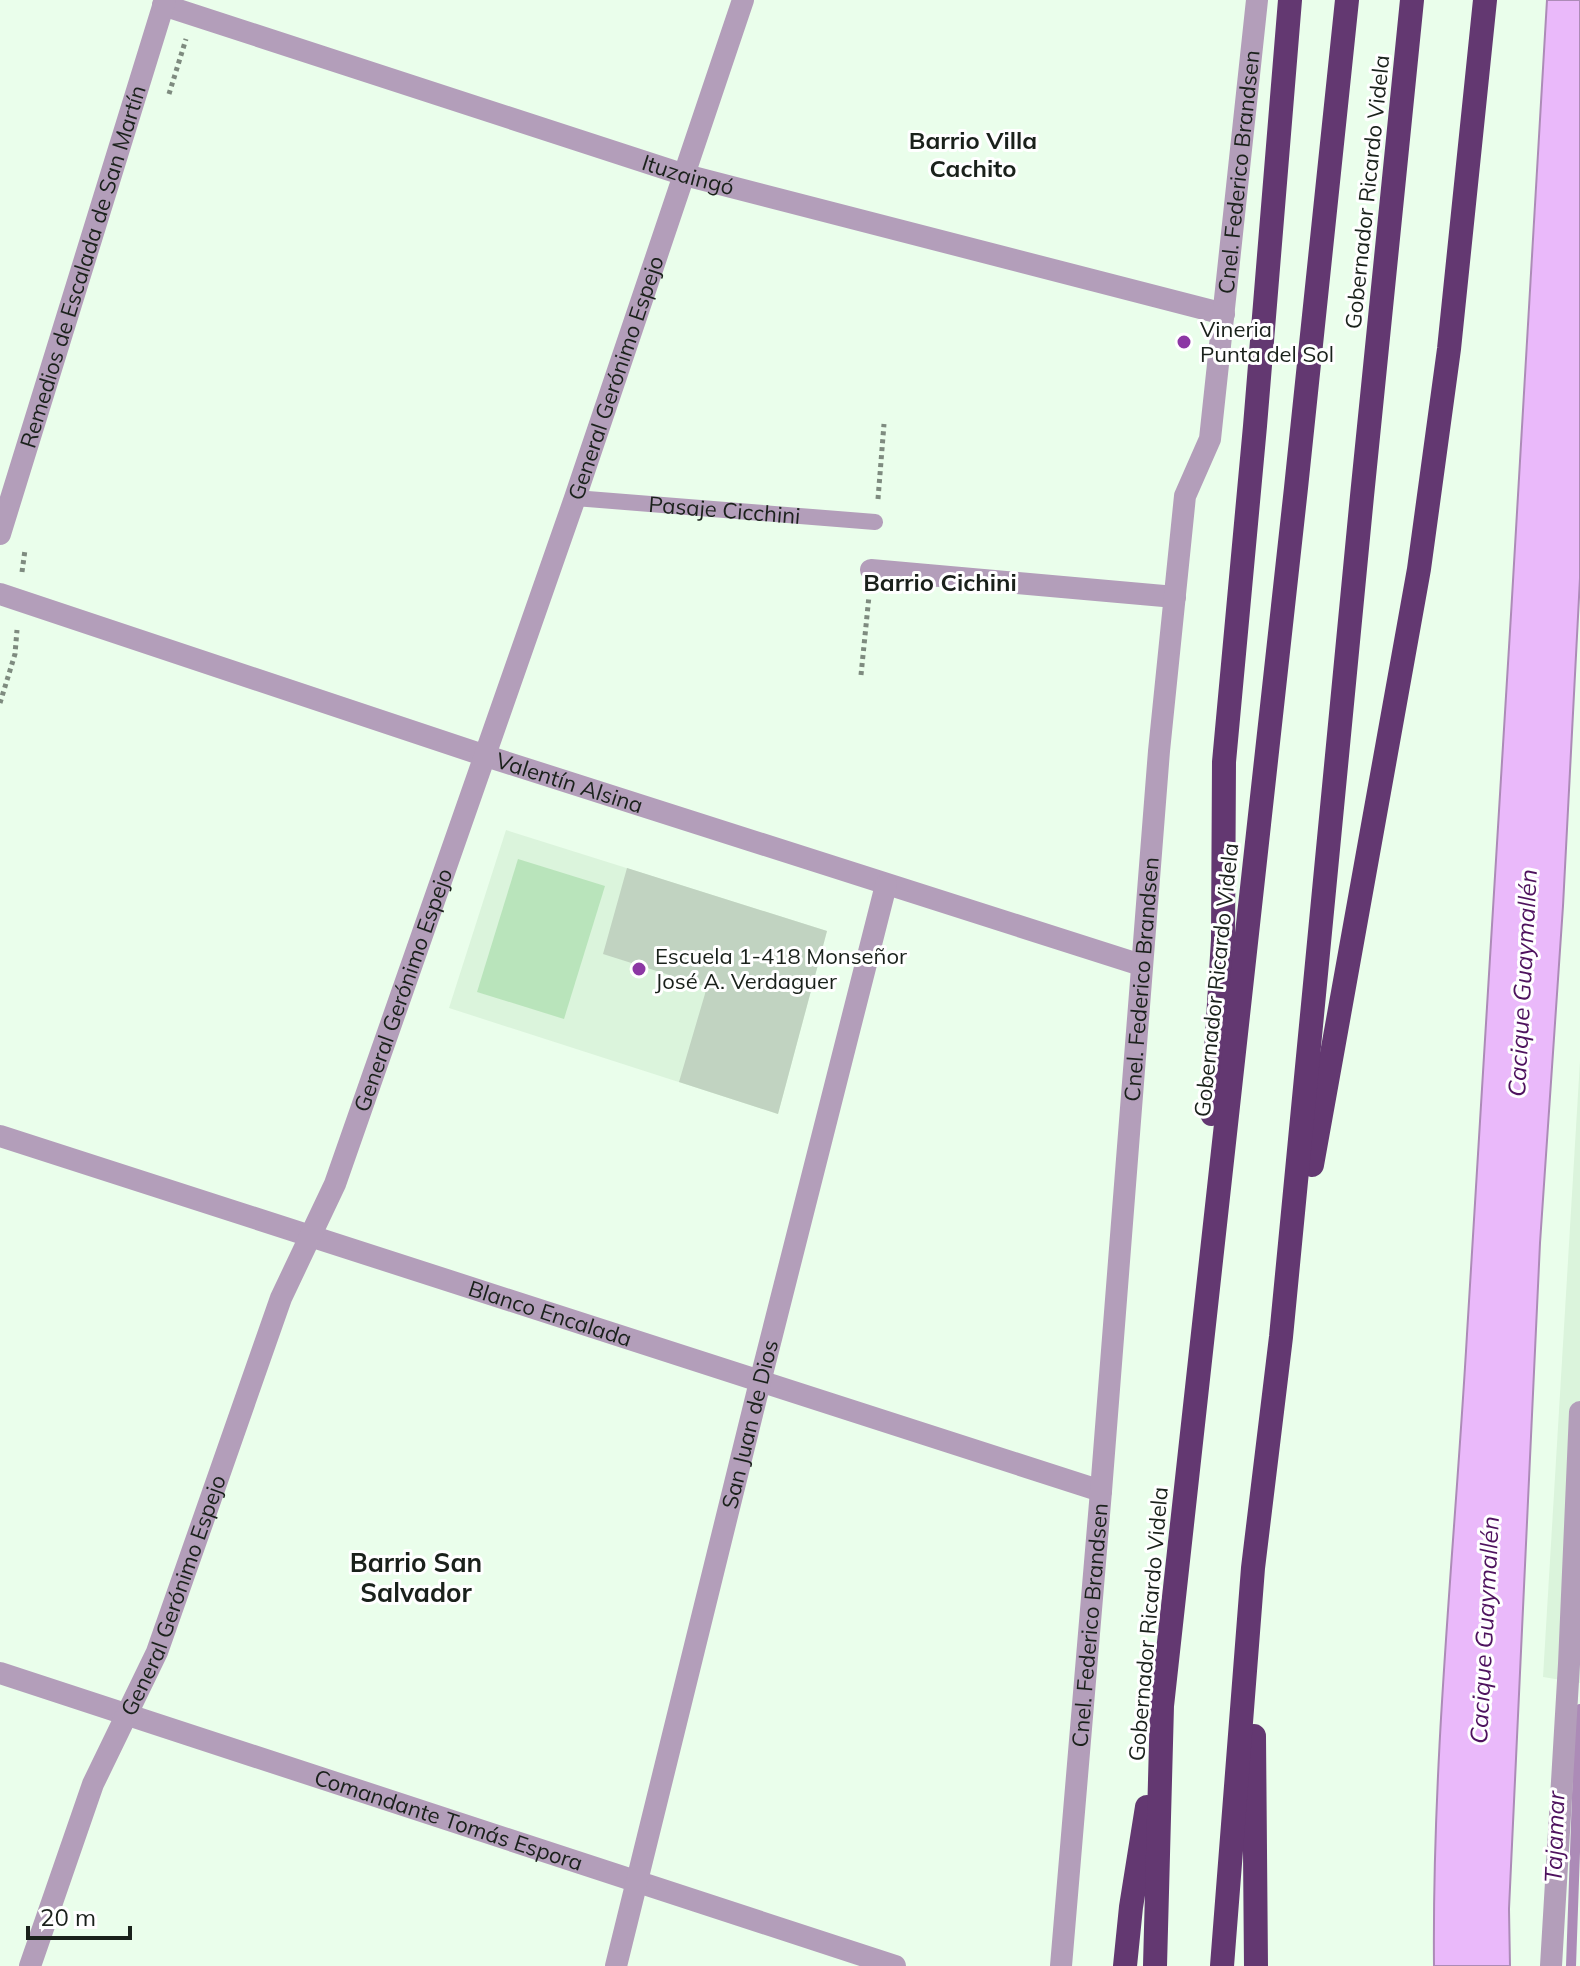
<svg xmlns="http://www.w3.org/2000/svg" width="1580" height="1966" font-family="Mulish,sans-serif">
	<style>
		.built { fill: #dbf4dc }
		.green { fill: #b9e4bb }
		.water { fill: #eab9fa; stroke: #ac8bb7; stroke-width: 2 }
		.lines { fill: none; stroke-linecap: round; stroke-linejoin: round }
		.stream { stroke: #ac8bb7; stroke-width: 10 }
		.building { fill: #c1d3c1 }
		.path { stroke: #7e8b7f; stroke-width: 5; stroke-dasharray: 4 4; stroke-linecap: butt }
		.service { stroke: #b39eba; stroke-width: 16 }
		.minor { stroke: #b39eba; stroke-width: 22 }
		.tertiary { stroke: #b39eba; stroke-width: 22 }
		.motorway { stroke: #633871; stroke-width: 24 }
		.poi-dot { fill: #8c37a4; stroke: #fff; stroke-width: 3 }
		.labels { text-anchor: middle; stroke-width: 6; stroke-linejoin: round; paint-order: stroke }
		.street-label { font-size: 22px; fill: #1a211b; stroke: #fff }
		.poi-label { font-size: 22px; fill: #1a211b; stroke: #fff; text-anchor: start }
		.neighbourhood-label { font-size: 24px; font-weight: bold; fill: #1a211b; stroke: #fff }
		.water-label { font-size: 24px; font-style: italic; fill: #4e125e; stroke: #fff }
		.quarter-label { font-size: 26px; font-weight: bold; fill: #1a211b; stroke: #fff }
	</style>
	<rect width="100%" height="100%" fill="#eafeeb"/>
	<g class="built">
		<polygon points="506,830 827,931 778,1114 449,1008"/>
		<polygon points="1580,1061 1580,1683 1543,1677"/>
	</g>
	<polygon class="green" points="518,859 605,886 564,1019 477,992"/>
	<path class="water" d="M 1547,0 L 1580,0 L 1580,578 L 1563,906 L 1540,1243 L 1509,1909 L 1510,1966 L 1434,1966 C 1432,1755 1455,1544 1467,1334 C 1493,889 1523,445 1547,0 Z"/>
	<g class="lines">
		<polyline class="stream" points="1571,1966 1580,1709"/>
	</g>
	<polygon class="building" points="627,868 827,931 778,1114 679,1082 707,987 603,954"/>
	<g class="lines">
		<g class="path">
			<polyline points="169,94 186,39"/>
			<polyline points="878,499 884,424"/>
			<polyline points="22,572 25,550"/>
			<polyline points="861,675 869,596"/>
			<polyline points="0,703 15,654 17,630"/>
		</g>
		<path class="service" id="s1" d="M 575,498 L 875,522"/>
		<g class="minor">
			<path id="s2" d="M 163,5 L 685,175 L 1224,314"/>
			<polyline points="871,570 1175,597"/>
			<path id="s3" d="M 0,594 L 486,756 L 1141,965"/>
			<path id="s4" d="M 0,1136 L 1101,1491"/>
			<path id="s5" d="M 0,1673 L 895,1966"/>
			<path id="s6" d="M 30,1966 L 93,1784 L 157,1652 L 281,1298 L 335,1184 L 575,498 L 743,0"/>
			<path id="s7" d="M 616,1966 L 760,1382 L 886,885"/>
			<path id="s8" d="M 1061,1966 L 1101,1491 L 1159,751 L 1185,496 L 1210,439 L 1257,0"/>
			<polyline points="1551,1966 1569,1664 1580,1412"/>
		</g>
		<path class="tertiary" id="s9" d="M 0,534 L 165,0"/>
		<g class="motorway">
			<polyline points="1212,1114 1223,940 1224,762 1255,426 1290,0"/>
			<polyline points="1312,1165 1419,569 1449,349 1485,0"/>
			<polyline points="1254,1736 1256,1966"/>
			<polyline points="1125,1966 1131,1907 1147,1807"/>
			<polyline points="1155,1966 1162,1706 1296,488 1347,0"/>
			<polyline points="1222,1966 1253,1568 1281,1337 1362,496 1412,0"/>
		</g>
	</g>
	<g class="poi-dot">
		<circle cx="1184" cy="342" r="8"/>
		<circle cx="639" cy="969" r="8"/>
	</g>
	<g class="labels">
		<g class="street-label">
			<text dy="8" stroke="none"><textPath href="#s8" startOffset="1806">Cnel. Federico Brandsen</textPath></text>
			<text dy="8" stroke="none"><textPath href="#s2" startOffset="552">Ituzaingó</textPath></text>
			<text transform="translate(1367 192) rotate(-84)" y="8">Gobernador Ricardo Videla</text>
			<text dy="8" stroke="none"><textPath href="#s9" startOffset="280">Remedios de Escalada de San Martín</textPath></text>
			<text dy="8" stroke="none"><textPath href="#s6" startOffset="1694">General Gerónimo Espejo</textPath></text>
			<text dy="8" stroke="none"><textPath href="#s1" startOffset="150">Pasaje Cicchini</textPath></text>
			<text dy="8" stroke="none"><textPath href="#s3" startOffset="600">Valentín Alsina</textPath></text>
			<text dy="8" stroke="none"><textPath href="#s8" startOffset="990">Cnel. Federico Brandsen</textPath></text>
			<text transform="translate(1216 980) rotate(-84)" y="8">Gobernador Ricardo Videla</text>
			<text dy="8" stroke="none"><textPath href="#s6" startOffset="1046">General Gerónimo Espejo</textPath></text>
			<text dy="8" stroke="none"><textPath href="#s4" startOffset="578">Blanco Encalada</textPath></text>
			<text dy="8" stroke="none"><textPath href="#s7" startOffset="558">San Juan de Dios</textPath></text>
			<text dy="8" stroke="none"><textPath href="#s6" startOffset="398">General Gerónimo Espejo</textPath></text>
			<text transform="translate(1148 1624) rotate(-85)" y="8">Gobernador Ricardo Videla</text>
			<text dy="8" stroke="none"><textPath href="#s8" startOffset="342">Cnel. Federico Brandsen</textPath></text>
			<text dy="8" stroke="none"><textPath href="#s5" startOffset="472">Comandante Tomás Espora</textPath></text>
		</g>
		<g class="poi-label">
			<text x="1200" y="337">Vineria<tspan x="1200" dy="25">Punta del Sol</tspan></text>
			<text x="655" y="964">Escuela 1-418 Monseñor<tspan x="655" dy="25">José A. Verdaguer</tspan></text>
		</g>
		<g class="neighbourhood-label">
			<text x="973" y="149">Barrio Villa<tspan x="973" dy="28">Cachito</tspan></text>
			<text x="940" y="591">Barrio Cichini</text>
		</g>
		<g class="water-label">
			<text transform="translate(1523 983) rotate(-87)" y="8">Cacique Guaymallén</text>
			<text transform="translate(1485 1630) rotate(-87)" y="8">Cacique Guaymallén</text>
			<text transform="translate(1555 1837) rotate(-88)" y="8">Tajamar</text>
		</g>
		<g class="quarter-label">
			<text x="416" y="1572">Barrio San<tspan x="416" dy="30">Salvador</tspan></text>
		</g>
	</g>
	<path d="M28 1926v12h102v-12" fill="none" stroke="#1a211b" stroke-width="4"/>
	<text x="40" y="1926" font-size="24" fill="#1a211b" stroke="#ffffff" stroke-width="6" paint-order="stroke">20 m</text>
</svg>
